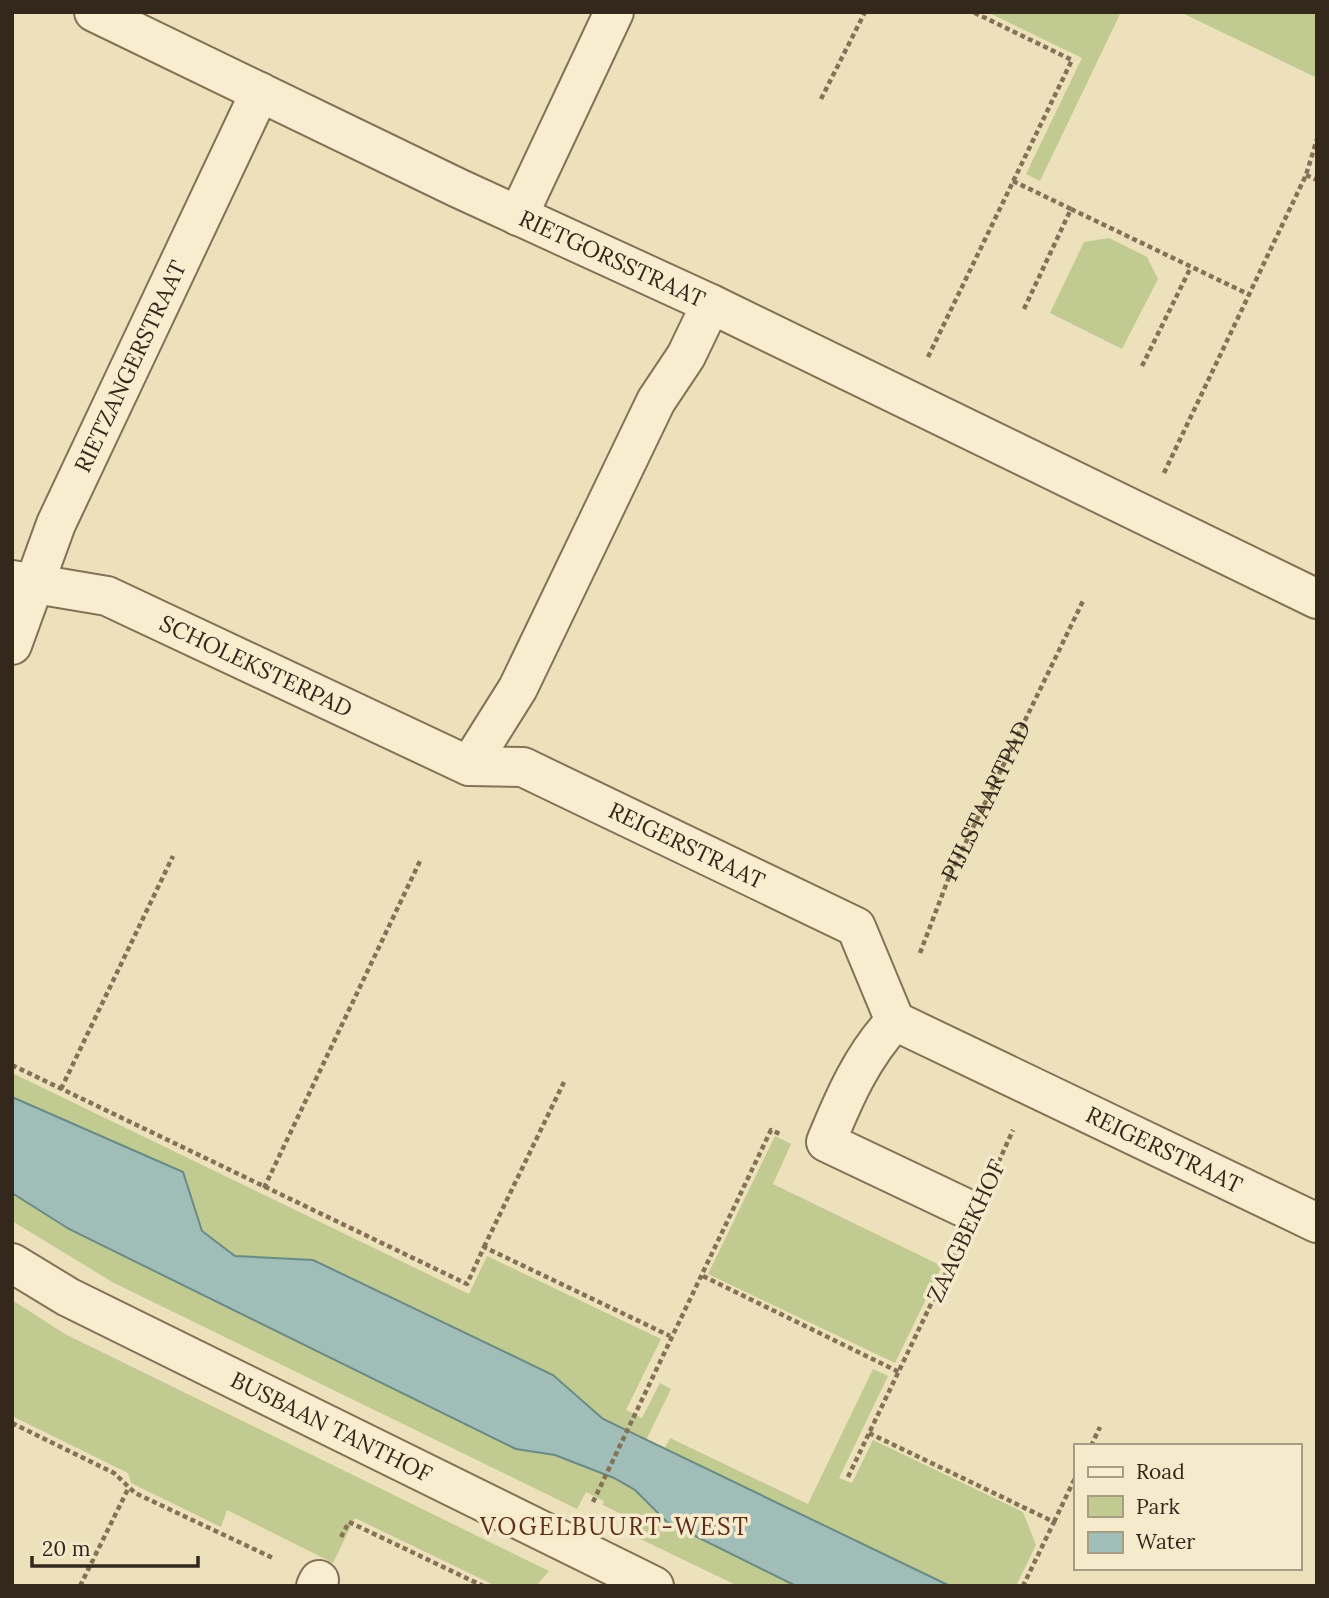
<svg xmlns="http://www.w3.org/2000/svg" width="1329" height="1598" font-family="Lora,serif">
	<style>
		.green { fill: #c1ca91 }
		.water { fill: #a0beb7; stroke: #688b84; stroke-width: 2 }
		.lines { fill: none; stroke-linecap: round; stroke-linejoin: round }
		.minor-casing { stroke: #847156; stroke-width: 42 }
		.path { stroke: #847156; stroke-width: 4.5; stroke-dasharray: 5 3.5; stroke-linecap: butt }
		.minor { stroke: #f8eecf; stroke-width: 38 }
		.labels { text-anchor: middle; stroke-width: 7; stroke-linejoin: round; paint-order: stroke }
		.street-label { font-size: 23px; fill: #33281b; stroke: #f5ebcc }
		.neighbourhood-label { font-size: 24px; letter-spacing: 2px; fill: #602c1b; stroke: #f5ebcc }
	</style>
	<rect width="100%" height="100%" fill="#ede1bc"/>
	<g class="green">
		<polygon points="987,12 1121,12 1040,181 1026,174 1082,58"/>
		<polygon points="1180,12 1317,12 1317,78"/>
		<polygon points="1109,238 1147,257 1158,279 1122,349 1050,313 1084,242"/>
		<polygon points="12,1073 469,1294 487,1256 661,1339 626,1410 642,1418 660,1383 671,1389 646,1440 603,1419 553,1375 313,1260 235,1256 202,1231 183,1172 12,1097"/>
		<polygon points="775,1136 791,1144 773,1184 942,1266 895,1363 708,1274"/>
		<polygon points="12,1193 69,1229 516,1449 555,1455 614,1478 635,1490 667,1522 796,1586 738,1586 634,1536 640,1523 603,1505 604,1501 586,1492 577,1509 114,1283 12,1221"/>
		<polygon points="12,1300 65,1334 549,1571 536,1586 496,1586 355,1518 333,1563 227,1510 221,1527 131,1483 128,1473 12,1416"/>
		<polygon points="873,1369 888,1376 839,1478 852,1483 873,1440 1023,1512 1036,1545 1016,1586 950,1586 664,1449 670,1438 808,1504"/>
	</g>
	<polygon class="water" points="12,1097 183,1172 202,1231 235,1256 313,1260 553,1375 603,1419 950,1586 796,1586 667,1522 635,1490 614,1478 555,1455 516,1449 69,1229 12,1193"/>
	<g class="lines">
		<defs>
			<g id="minor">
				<path id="s2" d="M 94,12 L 458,188 L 711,304 L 1317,599"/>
				<polyline points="518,216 614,12"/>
				<path id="s3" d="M 711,304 L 686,356 L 656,401 L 518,688 L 469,766 L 523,767 L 856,927 L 895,1021 L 1317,1223"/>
				<path id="s4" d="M 12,580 L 107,596 L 469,766"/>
				<path id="s5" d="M 12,645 L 56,524 L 260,92"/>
				<path d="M 895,1021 C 862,1056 844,1098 826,1142 L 963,1207"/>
				<path id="s6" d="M 12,1263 L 68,1297 L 654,1586"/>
				<polyline points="316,1586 319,1580"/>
			</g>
		</defs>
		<use href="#minor" class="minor-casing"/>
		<g class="path">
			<polyline points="821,99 865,12"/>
			<polyline points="1306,175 1317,180"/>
			<polyline points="1013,181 1071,209"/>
			<polyline points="1024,309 1071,209 1250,295"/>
			<polyline points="928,357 1072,60 973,12"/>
			<polyline points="1142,366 1191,267"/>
			<polyline points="1164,473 1306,175 1317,139"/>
			<path id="s1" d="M 920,953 L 949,877 L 1083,601"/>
			<polyline points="12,1065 467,1284 484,1247 670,1336"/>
			<polyline points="61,1089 173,856"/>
			<polyline points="995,1170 1013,1130"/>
			<polyline points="264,1188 421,859"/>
			<polyline points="484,1247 564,1082"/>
			<polyline points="703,1276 899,1372"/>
			<polyline points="12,1423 114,1473 135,1493 275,1559"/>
			<polyline points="869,1433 1054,1522 1023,1586"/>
			<polyline points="1091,1446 1100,1427"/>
			<polyline points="848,1477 955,1254"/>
			<polyline points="593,1502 771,1130 780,1134"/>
			<polyline points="1054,1522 1075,1478"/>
			<polyline points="341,1537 349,1522 483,1586"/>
			<polyline points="80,1586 129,1487"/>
		</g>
		<use href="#minor" class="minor"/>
	</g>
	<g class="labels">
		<g class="street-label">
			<text dy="8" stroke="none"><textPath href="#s2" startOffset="574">RIETGORSSTRAAT</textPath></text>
			<text dy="8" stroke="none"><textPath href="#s5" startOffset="303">RIETZANGERSTRAAT</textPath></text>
			<text dy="8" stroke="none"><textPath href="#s4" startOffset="261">SCHOLEKSTERPAD</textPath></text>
			<text dy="8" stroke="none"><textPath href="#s1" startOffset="166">PIJLSTAARTPAD</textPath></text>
			<text dy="8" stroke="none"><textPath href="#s3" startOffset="758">REIGERSTRAAT</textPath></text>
			<text dy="8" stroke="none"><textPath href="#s3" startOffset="1346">REIGERSTRAAT</textPath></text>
			<text transform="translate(966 1231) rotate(-65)" y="8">ZAAGBEKHOF</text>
			<text dy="8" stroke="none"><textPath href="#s6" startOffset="359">BUSBAAN TANTHOF</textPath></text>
		</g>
		<g class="neighbourhood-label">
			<text x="615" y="1535">VOGELBUURT-WEST</text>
		</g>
	</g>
	<rect width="1329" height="1598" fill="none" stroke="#33281b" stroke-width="28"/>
	<rect x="1074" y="1444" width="228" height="126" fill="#f5ebcc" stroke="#a79d85" stroke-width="2"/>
	<rect x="1088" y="1467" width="35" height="10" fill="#f8eecf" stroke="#a79d85" stroke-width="2"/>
	<text x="1136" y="1479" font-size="21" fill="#33281b">Road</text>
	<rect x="1088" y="1496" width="35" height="21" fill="#c1ca91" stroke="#a79d85" stroke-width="2"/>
	<text x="1136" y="1514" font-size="21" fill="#33281b">Park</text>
	<rect x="1088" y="1532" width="35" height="21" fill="#a0beb7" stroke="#a79d85" stroke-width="2"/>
	<text x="1136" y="1549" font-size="21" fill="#33281b">Water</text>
	<path d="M32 1556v10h166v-10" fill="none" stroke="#33281b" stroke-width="3.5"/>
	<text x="42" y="1556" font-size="21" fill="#33281b" stroke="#f5ebcc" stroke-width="5" paint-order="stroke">20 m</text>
</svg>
